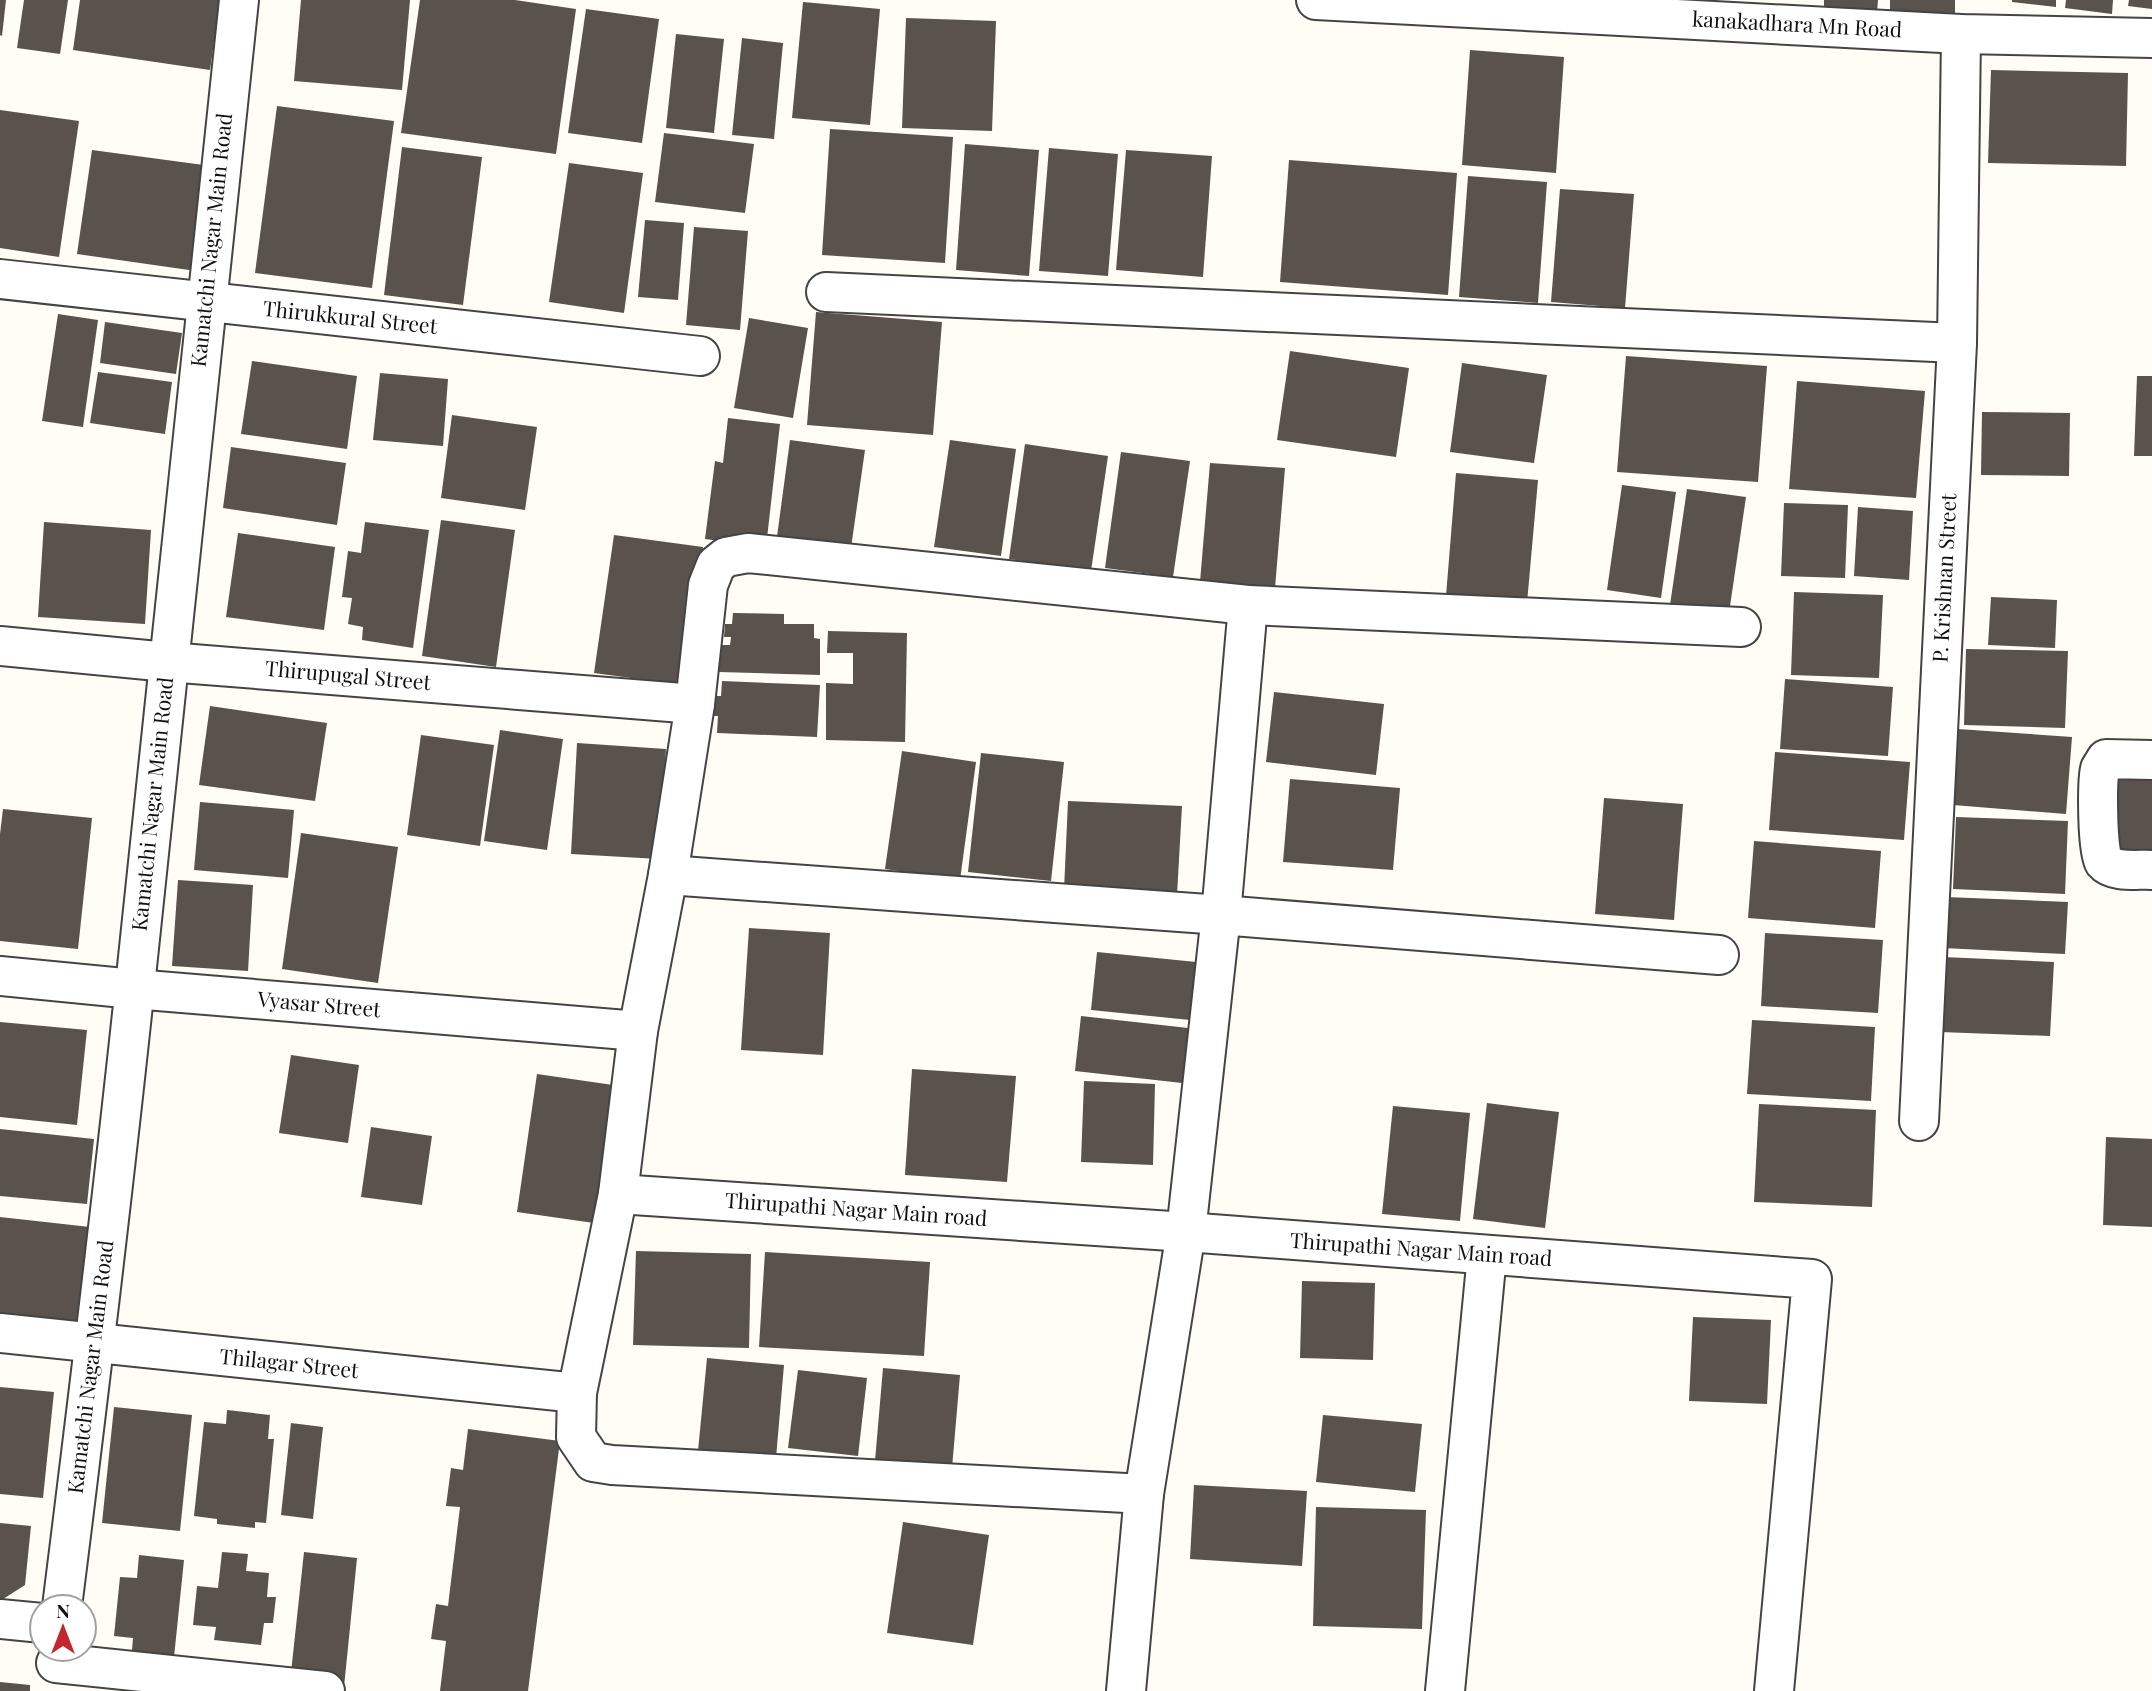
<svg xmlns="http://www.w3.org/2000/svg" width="2152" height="1691" font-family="'Playfair Display',serif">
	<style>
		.building { fill: #5a524d }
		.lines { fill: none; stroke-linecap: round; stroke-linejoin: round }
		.street-casing { stroke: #444; stroke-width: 42 }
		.street { stroke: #fff; stroke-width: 38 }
		.labels { text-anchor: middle; stroke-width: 7; stroke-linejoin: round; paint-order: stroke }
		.street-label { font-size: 21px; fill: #111; stroke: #fff }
	</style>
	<rect width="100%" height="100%" fill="#fffdf5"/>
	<g class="building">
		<polygon points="0,0 6,0 2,36 0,35"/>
		<polygon points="24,0 68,0 60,54 17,48"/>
		<polygon points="80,0 220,0 210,70 73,50"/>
		<polygon points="301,0 410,0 402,90 294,81"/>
		<polygon points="420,0 515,0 576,9 556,154 401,133"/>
		<polygon points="1824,0 1878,0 1877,12 1824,8"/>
		<polygon points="1890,0 1955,0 1955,13 1890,11"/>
		<polygon points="2012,0 2056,0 2056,7 2012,2"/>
		<polygon points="2066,0 2113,0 2112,14 2065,8"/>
		<polygon points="2129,0 2152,0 2152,9 2128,6"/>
		<polygon points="803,2 880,9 870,125 792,118"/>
		<polygon points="586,9 659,19 642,143 568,133"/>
		<polygon points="906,18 996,21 992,131 902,128"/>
		<polygon points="676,34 724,39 714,133 666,128"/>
		<polygon points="742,38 783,43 774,139 732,135"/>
		<polygon points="1470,50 1564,57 1556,173 1462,165"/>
		<polygon points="1991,70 2128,73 2126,166 1988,163"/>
		<polygon points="277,106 394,121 372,288 255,273"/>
		<polygon points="0,110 79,121 59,257 0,248"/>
		<polygon points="830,129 953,137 945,263 822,255"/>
		<polygon points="664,133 754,144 745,213 655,202"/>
		<polygon points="965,144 1039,150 1029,276 956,270"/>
		<polygon points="402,147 482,157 463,305 384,295"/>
		<polygon points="1049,148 1118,154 1108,276 1039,271"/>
		<polygon points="92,150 211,166 196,271 77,254"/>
		<polygon points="1126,150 1212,156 1203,277 1116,270"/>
		<polygon points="1289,160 1457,173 1448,295 1280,282"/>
		<polygon points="569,163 643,173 624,313 549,302"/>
		<polygon points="1468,176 1547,182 1538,303 1459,297"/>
		<polygon points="1560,189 1634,194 1625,308 1551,302"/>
		<polygon points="645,220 684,223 678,300 638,297"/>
		<polygon points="694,227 748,231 740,330 686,325"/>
		<polygon points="816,312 942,322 933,435 807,425"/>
		<polygon points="58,314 98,320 83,427 42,421"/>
		<polygon points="749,318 808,328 793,418 734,408"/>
		<polygon points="105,322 182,333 176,374 100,363"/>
		<polygon points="1290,351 1409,368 1396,457 1277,440"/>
		<polygon points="1626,356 1767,366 1758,482 1617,472"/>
		<polygon points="252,361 357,376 347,449 241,434"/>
		<polygon points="1462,363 1547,375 1534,463 1450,452"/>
		<polygon points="98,372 172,382 165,434 90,423"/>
		<polygon points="380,373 448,379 443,446 373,440"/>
		<polygon points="2137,376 2152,376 2152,456 2134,456"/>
		<polygon points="1797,381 1925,391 1916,498 1789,489"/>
		<polygon points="1982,412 2070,413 2069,476 1981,475"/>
		<polygon points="452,415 537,427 525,510 441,498"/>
		<polygon points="728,418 780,424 766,547 705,539 715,461 723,463"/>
		<polygon points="790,440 865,450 850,555 776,544"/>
		<polygon points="950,440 1016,449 1001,556 934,547"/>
		<polygon points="1025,444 1108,456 1091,571 1009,559"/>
		<polygon points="231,447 346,463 337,525 223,508"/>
		<polygon points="1121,452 1190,461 1173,577 1105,568"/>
		<polygon points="1210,463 1285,468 1275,588 1200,582"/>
		<polygon points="1456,473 1538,480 1527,603 1446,596"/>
		<polygon points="1622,485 1676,492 1661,598 1607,590"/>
		<polygon points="1687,489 1746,497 1729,613 1670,605"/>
		<polygon points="1784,503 1848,505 1845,578 1781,576"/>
		<polygon points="1858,507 1913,511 1909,580 1854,576"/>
		<polygon points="441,520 515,530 496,667 422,656"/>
		<polygon points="44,522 151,530 145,624 38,617"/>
		<polygon points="365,522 429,530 413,648 362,640 363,627 348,624 352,598 342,597 348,551 361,553"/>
		<polygon points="238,533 335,547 324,630 226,617"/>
		<polygon points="614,535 703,547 683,685 594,673"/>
		<polygon points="1794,592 1883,595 1879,678 1791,675"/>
		<polygon points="1991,597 2057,600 2055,648 1988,645"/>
		<polygon points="733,613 784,614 784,624 814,624 814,638 820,639 820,675 719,672 719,645 730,645 731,637 724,637 725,624 732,624"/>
		<polygon points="828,631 907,633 905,742 826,740 826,683 853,684 853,653 827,653"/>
		<polygon points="1966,649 2068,651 2065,728 1964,725"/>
		<polygon points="1785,679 1893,687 1888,756 1780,749"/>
		<polygon points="722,681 820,685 817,737 717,733 718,716 712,716 713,696 721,696"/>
		<polygon points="1274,692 1384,704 1376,775 1266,762"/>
		<polygon points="210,706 327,723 315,801 199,785"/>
		<polygon points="1958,729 2072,737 2066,814 1953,805"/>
		<polygon points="500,730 563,739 547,850 484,841"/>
		<polygon points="421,735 494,745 480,846 407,835"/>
		<polygon points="577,743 666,749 659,859 571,854"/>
		<polygon points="902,751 976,762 960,880 885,869"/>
		<polygon points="1775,752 1910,762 1904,840 1769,830"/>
		<polygon points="981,753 1064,762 1051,881 968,872"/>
		<polygon points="2115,771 2152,772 2152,852 2112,851"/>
		<polygon points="1290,779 1400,788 1393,870 1283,862"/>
		<polygon points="1604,798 1683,804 1674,920 1595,914"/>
		<polygon points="1068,801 1182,806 1177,895 1064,890"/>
		<polygon points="200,802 294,810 288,878 194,870"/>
		<polygon points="3,809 92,818 78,949 0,941 0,834"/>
		<polygon points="1956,817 2068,821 2065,894 1953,889"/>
		<polygon points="301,833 398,847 378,983 282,969"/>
		<polygon points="1754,841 1881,851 1875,928 1748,918"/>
		<polygon points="178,880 253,885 248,971 172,966"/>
		<polygon points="1946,897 2068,902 2065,954 1943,948"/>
		<polygon points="749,928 830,933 823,1055 741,1050"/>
		<polygon points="1765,933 1883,940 1878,1013 1761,1006"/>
		<polygon points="1097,952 1206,963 1200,1021 1091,1010"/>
		<polygon points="1943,957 2054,962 2050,1036 1940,1032"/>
		<polygon points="1081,1016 1188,1028 1182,1083 1075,1071"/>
		<polygon points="1752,1020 1875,1027 1871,1101 1747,1094"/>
		<polygon points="0,1022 87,1030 77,1125 0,1117"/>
		<polygon points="291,1055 359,1065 348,1143 279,1133"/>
		<polygon points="912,1069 1016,1076 1007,1182 905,1175"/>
		<polygon points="537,1074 613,1085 594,1223 517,1212"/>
		<polygon points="1084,1081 1155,1084 1153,1165 1081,1162"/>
		<polygon points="1487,1103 1559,1112 1545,1228 1473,1219"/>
		<polygon points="1759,1104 1876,1110 1872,1207 1754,1202"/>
		<polygon points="1393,1106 1470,1113 1460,1221 1382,1214"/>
		<polygon points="371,1127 432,1136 422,1205 361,1197"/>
		<polygon points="0,1129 94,1139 87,1204 0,1196"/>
		<polygon points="2106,1137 2152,1139 2152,1227 2103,1225"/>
		<polygon points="0,1217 90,1227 80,1323 0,1315"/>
		<polygon points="636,1251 751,1254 749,1348 633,1345"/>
		<polygon points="765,1252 930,1262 924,1356 759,1347"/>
		<polygon points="1302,1281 1375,1283 1373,1360 1300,1358"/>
		<polygon points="1693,1317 1771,1320 1767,1404 1689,1401"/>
		<polygon points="707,1358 784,1365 776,1458 698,1451"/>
		<polygon points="883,1368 960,1375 952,1468 875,1461"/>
		<polygon points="798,1370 867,1378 858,1456 788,1448"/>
		<polygon points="0,1387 54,1392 43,1498 0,1494"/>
		<polygon points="114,1407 192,1415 180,1531 102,1523"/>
		<polygon points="227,1410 270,1415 268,1439 274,1439 266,1523 255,1522 255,1528 217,1524 217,1519 194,1516 204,1422 226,1424"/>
		<polygon points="1323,1415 1422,1424 1415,1492 1316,1482"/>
		<polygon points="291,1423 323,1427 313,1519 281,1515"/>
		<polygon points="468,1429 560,1441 528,1691 440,1691 446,1641 431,1639 436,1604 448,1606 460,1507 446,1506 451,1468 463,1470"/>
		<polygon points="1194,1485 1307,1491 1302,1566 1190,1559"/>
		<polygon points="1316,1507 1426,1510 1422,1629 1313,1626"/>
		<polygon points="903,1522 989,1535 973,1645 887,1633"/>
		<polygon points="0,1523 31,1526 25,1585 0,1601"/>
		<polygon points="222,1552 248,1554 246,1571 269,1573 267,1597 276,1597 273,1623 264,1623 261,1645 214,1640 216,1627 193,1625 197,1586 218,1588"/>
		<polygon points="304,1552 357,1558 344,1687 290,1682"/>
		<polygon points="139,1555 184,1560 173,1667 131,1662 133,1638 114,1636 120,1577 137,1578"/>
		<polygon points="0,1682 30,1685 30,1691 0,1691"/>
	</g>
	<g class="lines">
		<defs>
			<g id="street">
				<polyline points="1316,0 1961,34 2152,38"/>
				<polyline points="0,279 700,356"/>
				<polyline points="826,292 1957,343"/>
				<polyline points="0,646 168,662 695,704"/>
				<path d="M 2152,760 L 2106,759 C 2105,761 2101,767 2100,769 C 2097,781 2097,852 2104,862 C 2113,873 2139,869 2152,870"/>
				<polyline points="668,875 1221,915 1719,955"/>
				<polyline points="0,976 134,989 638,1031"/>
				<polyline points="1919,1121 1957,343 1961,34"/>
				<polyline points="618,1194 1186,1232 1812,1279 1774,1691"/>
				<polyline points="0,1333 577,1393"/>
				<polyline points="1144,1494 612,1465 593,1462 576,1437 577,1393 618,1194 638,1031 668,875 695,704 708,585 716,565 726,557 748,553 1248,605 1741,627"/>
				<path d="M 62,1607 C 88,1400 113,1193 135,986 C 169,657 202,328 239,0"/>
				<polyline points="0,1619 42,1623"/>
				<polyline points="56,1663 325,1691"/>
				<polyline points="1126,1691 1144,1494 1186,1232 1221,915 1248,605"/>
				<polyline points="1445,1691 1487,1255"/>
			</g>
		</defs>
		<use href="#street" class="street-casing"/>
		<use href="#street" class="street"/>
	</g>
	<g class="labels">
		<g class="street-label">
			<text transform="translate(1797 25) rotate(3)" y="7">kanakadhara Mn Road</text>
			<text transform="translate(212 240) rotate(-84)" y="7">Kamatchi Nagar Main Road</text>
			<text transform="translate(350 318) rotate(6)" y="7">Thirukkural Street</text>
			<text transform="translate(1945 578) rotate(-87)" y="7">P. Krishnan Street</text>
			<text transform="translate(348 676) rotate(5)" y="7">Thirupugal Street</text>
			<text transform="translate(153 804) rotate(-84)" y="7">Kamatchi Nagar Main Road</text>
			<text transform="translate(319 1005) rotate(5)" y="7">Vyasar Street</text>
			<text transform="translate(856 1210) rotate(4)" y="7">Thirupathi Nagar Main road</text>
			<text transform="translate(1421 1250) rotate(4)" y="7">Thirupathi Nagar Main road</text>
			<text transform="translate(289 1364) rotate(6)" y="7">Thilagar Street</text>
			<text transform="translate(91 1367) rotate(-83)" y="7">Kamatchi Nagar Main Road</text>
		</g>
	</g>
	<g transform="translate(63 1628)"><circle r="33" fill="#ffffff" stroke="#a0a0a0" stroke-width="2"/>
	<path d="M0-5L12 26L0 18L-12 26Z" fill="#c4262e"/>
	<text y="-10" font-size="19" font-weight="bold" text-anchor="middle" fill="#111111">N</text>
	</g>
</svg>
